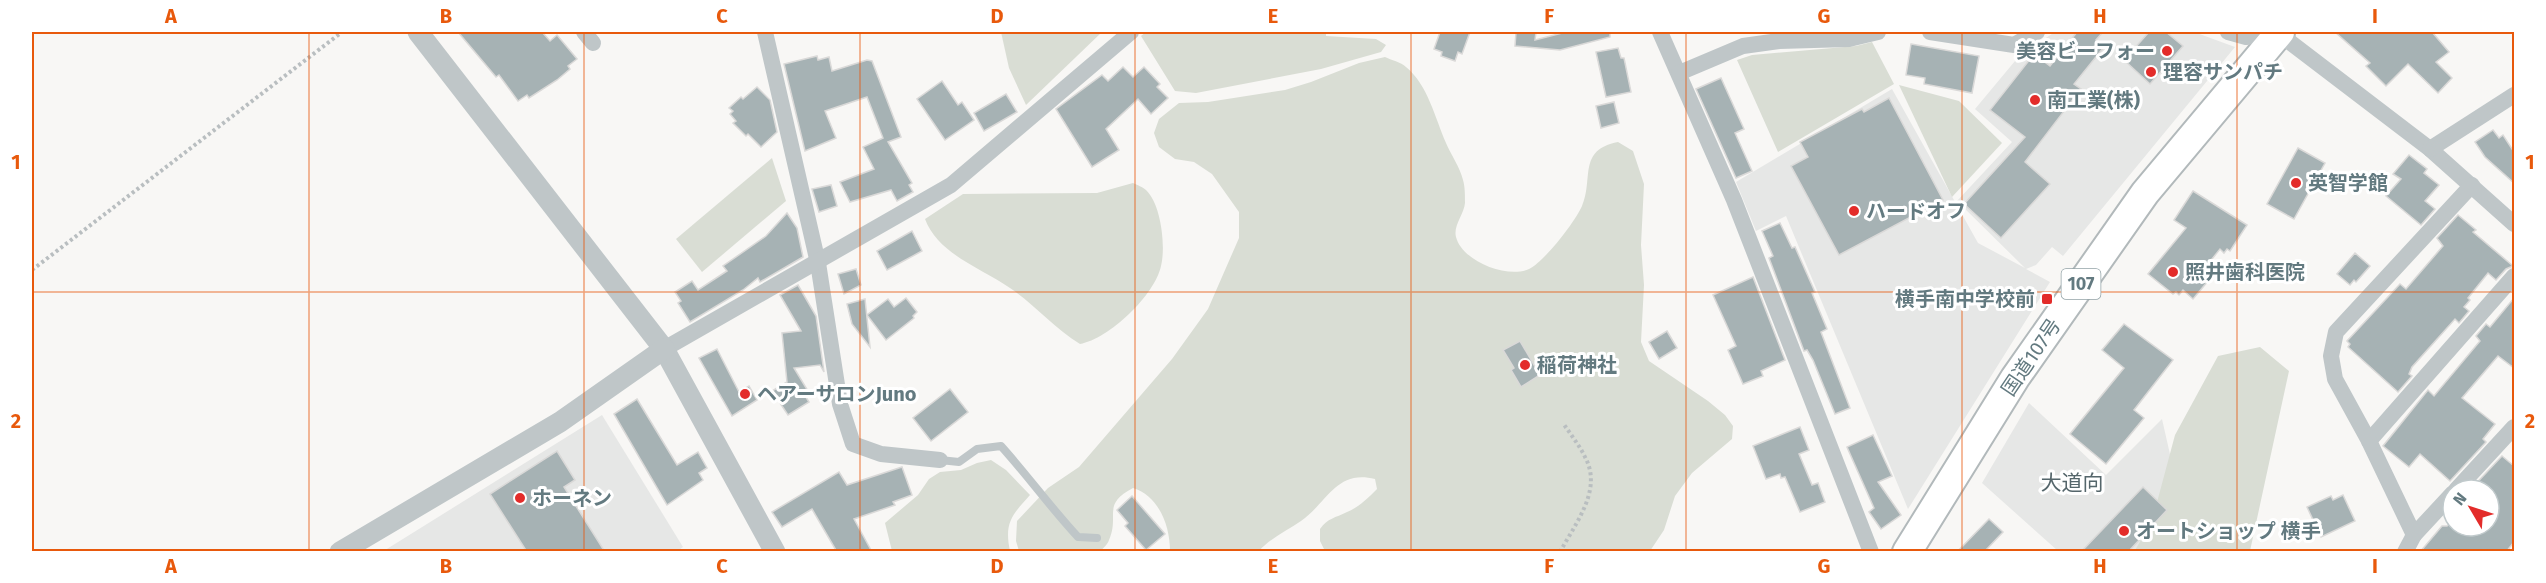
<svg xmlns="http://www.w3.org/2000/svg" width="2546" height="583" font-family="'Fira Sans','Noto Sans JP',sans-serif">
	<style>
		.built { fill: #e6e7e6 }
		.green { fill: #d9ddd4 }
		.building { fill: #a6b2b4; stroke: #dad9d8; stroke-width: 1.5 }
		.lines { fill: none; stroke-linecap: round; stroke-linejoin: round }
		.trunk-casing { stroke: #b2b9bb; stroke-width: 32 }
		.path { stroke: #b9bec0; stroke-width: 4; stroke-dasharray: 3 3; stroke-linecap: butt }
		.service { stroke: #bfc6c8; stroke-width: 8 }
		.minor { stroke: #bfc6c8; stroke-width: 16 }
		.tertiary { stroke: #bfc6c8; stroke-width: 21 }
		.trunk { stroke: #fff; stroke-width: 28 }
		.grid { fill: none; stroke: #e8590c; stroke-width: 1.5; stroke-opacity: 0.55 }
		.poi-dot { fill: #e32c2a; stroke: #fff; stroke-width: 2 }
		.labels { text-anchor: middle; stroke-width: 6; stroke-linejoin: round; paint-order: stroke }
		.shield { fill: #fff; stroke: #92a2a6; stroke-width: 1.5 }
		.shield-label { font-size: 18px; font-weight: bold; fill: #637a80 }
		.poi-label { font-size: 20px; font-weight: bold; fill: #637a80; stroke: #fff; text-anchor: start }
		.street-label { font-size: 20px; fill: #637a80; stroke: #fff }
		.neighbourhood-label { font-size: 21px; fill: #55666b; stroke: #fff }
		.neatline { fill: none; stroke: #e8590c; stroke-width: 2 }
		.grid-label { font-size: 20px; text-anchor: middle; font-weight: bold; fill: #e8590c }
	</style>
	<rect width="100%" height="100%" fill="#f8f7f5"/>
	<g class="built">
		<polygon points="2055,32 2194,32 2235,47 2063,256 2052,247 2036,265 2026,269 2050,282 1908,509 1786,216 1756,231 1736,182 1892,89 1978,243 2025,268 1957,201 2012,142 1975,109 2020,55"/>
		<polygon points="2029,403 2106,475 2162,419 2181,503 2139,551 2058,551 1982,483"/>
		<polygon points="602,415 683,547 676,552 382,552"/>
	</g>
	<g class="green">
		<polygon points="1001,32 1102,32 1026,105 1009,68"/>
		<polygon points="1146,32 1326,32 1326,36 1376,39 1386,45 1381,52 1321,69 1196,93 1175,91 1141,36"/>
		<polygon points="1872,42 1894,84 1778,152 1737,60 1752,55 1856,46"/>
		<path d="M 1385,57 C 1391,60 1401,62 1406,67 C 1428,85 1435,118 1446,143 C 1451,155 1460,167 1463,180 C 1465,186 1465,196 1465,203 C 1464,214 1453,226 1456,237 C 1462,261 1507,279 1529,269 C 1544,262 1575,222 1582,206 C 1594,179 1577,150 1618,142 L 1633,151 L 1644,184 L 1641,245 L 1644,285 L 1641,342 L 1649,361 L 1708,401 L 1725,415 L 1733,426 L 1732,439 L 1692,473 L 1675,496 L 1664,530 L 1650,551 L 1325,551 L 1320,541 L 1320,529 C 1328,518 1335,518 1347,512 C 1359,507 1368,498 1377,489 L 1375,479 C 1336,469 1327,503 1301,521 C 1287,531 1270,538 1259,551 L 1170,551 C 1170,526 1159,496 1133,488 C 1101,505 1120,515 1109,540 C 1108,544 1103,548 1101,551 L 1019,551 L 1016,541 L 1017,521 L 1048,488 L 1079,467 L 1172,359 L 1208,309 L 1239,238 L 1239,212 L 1212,174 L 1194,162 L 1175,159 L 1159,147 L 1154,133 L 1159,119 L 1179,103 L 1208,102 L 1285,90 L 1311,82 L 1359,63 Z"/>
		<polygon points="1899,85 1959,101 2002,143 1952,197"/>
		<polygon points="772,158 786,201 702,272 676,239"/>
		<path d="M 1133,183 C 1137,185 1143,187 1146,190 C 1161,204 1166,246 1161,266 C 1155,295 1109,339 1080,344 C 1054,328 1035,305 1010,288 C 981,268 938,254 925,219 L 963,194 L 1097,193 Z"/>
		<polygon points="2260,347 2289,371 2250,551 2134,552 2152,521 2175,435 2218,356"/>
		<path d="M 991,460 L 1006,470 L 1030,495 C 1012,515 1004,523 1010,551 L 892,551 L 885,523 L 918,495 L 929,479 L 940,472 L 961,470 L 977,463 Z"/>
	</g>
	<g class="building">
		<polygon points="458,32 542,32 550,41 557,35 577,59 568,66 570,69 557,80 529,98 527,95 518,101 499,75 496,77"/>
		<polygon points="1440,32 1470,32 1462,54 1458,52 1455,61 1441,56 1442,52 1434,49"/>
		<polygon points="1516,32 1536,32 1535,40 1566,32 1610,32 1610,37 1560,50 1515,46"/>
		<polygon points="2077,32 2103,32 2096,40 2104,47 2074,84 2081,89 2025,162 2050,184 2001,238 1964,204 2025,137 1990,110 2034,54 2050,66"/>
		<polygon points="2149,32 2166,32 2183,46 2150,84 2124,60"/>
		<polygon points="2335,32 2432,32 2449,52 2436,62 2452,78 2438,93 2408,64 2386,86 2366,66 2370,63"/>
		<polygon points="1911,44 1979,56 1972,93 1924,84 1925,78 1906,75"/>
		<polygon points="1618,48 1621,58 1624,58 1631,92 1606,97 1596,52"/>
		<polygon points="817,56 818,60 829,57 832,71 867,60 872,61 901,137 888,142 912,183 909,185 913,192 897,201 891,190 850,202 840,182 874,169 863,147 883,138 867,97 825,111 836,138 805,151 784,64"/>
		<polygon points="1123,67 1133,77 1144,67 1160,84 1157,87 1168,98 1151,114 1138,99 1106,129 1119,150 1092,167 1056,109 1102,75 1108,81"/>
		<polygon points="1721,78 1744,129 1735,133 1752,171 1736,178 1696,89"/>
		<polygon points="942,81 958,105 962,102 974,120 945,140 917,99"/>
		<polygon points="757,87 770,100 777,132 761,147 748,134 746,136 733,123 736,121 730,114 733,111 729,108 741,97 743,99"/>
		<polygon points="1006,94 1017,112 984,131 974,113"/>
		<polygon points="1889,98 1943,200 1839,255 1791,166 1808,157 1800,142 1862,109 1864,112"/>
		<polygon points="1614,102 1619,123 1601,128 1596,106"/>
		<polygon points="2493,130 2499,138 2503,135 2514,152 2514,183 2485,157 2475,142"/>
		<polygon points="2298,148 2325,163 2294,219 2267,204"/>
		<polygon points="2409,155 2427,169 2424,173 2439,185 2425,201 2435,209 2421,225 2386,196 2401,179 2393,174"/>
		<polygon points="831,185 837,206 819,212 812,189"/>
		<polygon points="2193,191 2247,225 2230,251 2227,249 2224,253 2220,249 2200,274 2208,281 2193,299 2183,290 2179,295 2176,292 2173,294 2148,274 2186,228 2174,220"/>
		<polygon points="787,213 797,228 803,257 760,282 758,278 743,290 690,322 678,303 681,301 675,292 692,281 698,290 727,271 723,266 766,236"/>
		<polygon points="2458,215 2476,230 2473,232 2513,266 2506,269 2496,280 2488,273 2468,298 2470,300 2464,307 2469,311 2459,323 2455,319 2412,367 2409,374 2412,376 2398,392 2348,347 2350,344 2347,341 2400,284 2406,289 2443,246 2437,238"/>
		<polygon points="1780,223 1792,248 1795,247 1815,292 1812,293 1827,329 1821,332 1850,408 1835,414 1813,360 1807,350 1804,351 1769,258 1773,256 1762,231"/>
		<polygon points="912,231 922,251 887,270 877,251"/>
		<polygon points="2355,253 2370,266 2356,282 2354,280 2350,285 2337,274"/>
		<polygon points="856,269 861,285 844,294 838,274"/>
		<polygon points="1753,277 1785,360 1761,371 1763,376 1743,384 1728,350 1736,346 1713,295"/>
		<polygon points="798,285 816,316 824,372 820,365 794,368 808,391 804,394 809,402 788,415 772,391 787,382 782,333 801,331 780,295"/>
		<polygon points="906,298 917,312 913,316 914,318 886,340 867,315 888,299 894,307"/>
		<polygon points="2514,298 2514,368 2498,356 2462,398 2495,424 2483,439 2486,442 2450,481 2420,454 2409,467 2383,446 2428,390 2434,396 2480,341 2476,336 2486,324 2490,327"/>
		<polygon points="865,299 870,347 852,324 847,304"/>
		<polygon points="2124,324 2173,360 2134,410 2144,418 2106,464 2070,434 2124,368 2102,350"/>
		<polygon points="1667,331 1677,348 1659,359 1649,342"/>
		<polygon points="1520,341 1540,375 1521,387 1511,370 1514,368 1503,350"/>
		<polygon points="717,349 739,392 749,386 757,400 732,416 699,358"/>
		<polygon points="950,389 968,412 931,441 913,418"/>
		<polygon points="637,399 677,465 698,452 707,468 699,473 703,480 667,505 614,414"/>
		<polygon points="1800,427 1809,450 1799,454 1812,485 1818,483 1825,502 1800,512 1785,477 1781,478 1780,474 1766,479 1753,446"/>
		<polygon points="1873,435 1892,476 1878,482 1901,515 1881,529 1869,512 1874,508 1847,447"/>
		<polygon points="557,451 575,480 564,487 605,552 527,552 490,494"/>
		<polygon points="2502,456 2514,466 2514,542 2506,552 2420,552 2442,526 2447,526 2451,522 2453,526 2489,526 2489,490 2470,490"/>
		<polygon points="902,467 912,495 893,502 895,505 854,519 872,552 837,552 812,509 782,527 772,512 839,472 847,485"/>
		<polygon points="2143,487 2167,510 2128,552 2081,552"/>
		<polygon points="2343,495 2355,521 2321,537 2307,507 2331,496 2333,500"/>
		<polygon points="1132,496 1165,534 1146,550 1125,526 1128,523 1117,510"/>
		<polygon points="1989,519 2003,532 1984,552 1957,552"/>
	</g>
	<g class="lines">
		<defs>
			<polyline id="trunk" points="1907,552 2015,378 2145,193 2280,32"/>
		</defs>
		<use href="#trunk" class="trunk-casing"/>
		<g class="path">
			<polyline points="32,270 342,32"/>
			<path d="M 1560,552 C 1575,524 1602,491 1586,459 C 1580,446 1571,435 1563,423"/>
		</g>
		<path class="service" d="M 940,460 L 959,462 L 977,449 L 1001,446 C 1028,476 1051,508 1078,537 L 1097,538"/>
		<g class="minor">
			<polyline points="584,32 593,43"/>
			<polyline points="765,32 818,263 840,404 853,444 881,454 940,460"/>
			<polyline points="1660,32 1734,200 1871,552"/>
			<polyline points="1930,32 2014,45 2037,32"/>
			<polyline points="2228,32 2246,37 2278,33 2430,149 2514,224"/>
			<polyline points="1679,73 1743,46 1779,41 1849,39 1878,32"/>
			<polyline points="2430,149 2514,95"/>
			<polyline points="664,349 951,185 1131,32"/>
			<polyline points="2369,441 2514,276"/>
			<polyline points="2456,490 2514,427"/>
			<polyline points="2414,535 2453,493"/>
			<polyline points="2405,552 2414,535 2369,441 2335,379 2331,356 2336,332 2472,185"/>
		</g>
		<g class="tertiary">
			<polyline points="418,32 664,349 775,552"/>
			<polyline points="340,552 560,422 664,349"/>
		</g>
		<use href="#trunk" class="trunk"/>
	</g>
	<path class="grid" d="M 309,32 L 309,552M 584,32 L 584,552M 860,32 L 860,552M 1135,32 L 1135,552M 1411,32 L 1411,552M 1686,32 L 1686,552M 1962,32 L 1962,552M 2237,32 L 2237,552M 32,292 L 2514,292"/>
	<g class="poi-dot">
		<circle cx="2167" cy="51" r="6"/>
		<circle cx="2151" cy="72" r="6"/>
		<circle cx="2035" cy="100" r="6"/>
		<circle cx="2296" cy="183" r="6"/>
		<circle cx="1854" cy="211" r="6"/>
		<circle cx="2173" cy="272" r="6"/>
		<rect x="2041" y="293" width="12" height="12" rx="3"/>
		<circle cx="1525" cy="365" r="6"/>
		<circle cx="745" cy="394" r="6"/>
		<circle cx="520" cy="498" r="6"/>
		<circle cx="2124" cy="531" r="6"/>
	</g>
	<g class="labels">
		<rect class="shield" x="2061.5" y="269" width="39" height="30" rx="4.5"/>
		<g class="shield-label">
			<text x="2081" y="290">107</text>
		</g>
		<g class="poi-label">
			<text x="2155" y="58" text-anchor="end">美容ビーフォー</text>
			<text x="2163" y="79">理容サンパチ</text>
			<text x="2047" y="107">南工業(株)</text>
			<text x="2308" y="190">英智学館</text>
			<text x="1866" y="218">ハードオフ</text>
			<text x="2185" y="279">照井歯科医院</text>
			<text x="2035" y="306" text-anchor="end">横手南中学校前</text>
			<text x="1537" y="372">稲荷神社</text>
			<text x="757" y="401">ヘアーサロンJuno</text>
			<text x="532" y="505">ホーネン</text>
			<text x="2136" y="538">オートショップ 横手</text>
		</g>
		<g class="street-label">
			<text transform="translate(2031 357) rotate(-56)" y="7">国道107号</text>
		</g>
		<g class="neighbourhood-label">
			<text x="2072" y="490">大道向</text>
		</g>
	</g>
	<rect width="2546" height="583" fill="none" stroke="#ffffff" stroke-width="66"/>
	<g transform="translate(2471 508) rotate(309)"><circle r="28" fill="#ffffff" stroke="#c1cacc" stroke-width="1.5"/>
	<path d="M0-4.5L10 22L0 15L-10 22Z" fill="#e32c2a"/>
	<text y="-9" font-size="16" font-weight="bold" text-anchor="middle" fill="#637a80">N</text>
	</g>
	<rect x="33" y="33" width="2480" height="517" class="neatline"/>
	<g class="grid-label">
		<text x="171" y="23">A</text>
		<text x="446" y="23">B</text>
		<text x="722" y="23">C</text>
		<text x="997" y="23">D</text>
		<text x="1273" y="23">E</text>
		<text x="1549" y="23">F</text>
		<text x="1824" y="23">G</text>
		<text x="2100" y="23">H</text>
		<text x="2375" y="23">I</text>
		<text x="16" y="169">1</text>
		<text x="2530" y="169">1</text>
		<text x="16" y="428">2</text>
		<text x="2530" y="428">2</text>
		<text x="171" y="573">A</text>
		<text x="446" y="573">B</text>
		<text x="722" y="573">C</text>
		<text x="997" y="573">D</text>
		<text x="1273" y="573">E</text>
		<text x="1549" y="573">F</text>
		<text x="1824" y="573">G</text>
		<text x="2100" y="573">H</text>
		<text x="2375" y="573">I</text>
	</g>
</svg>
